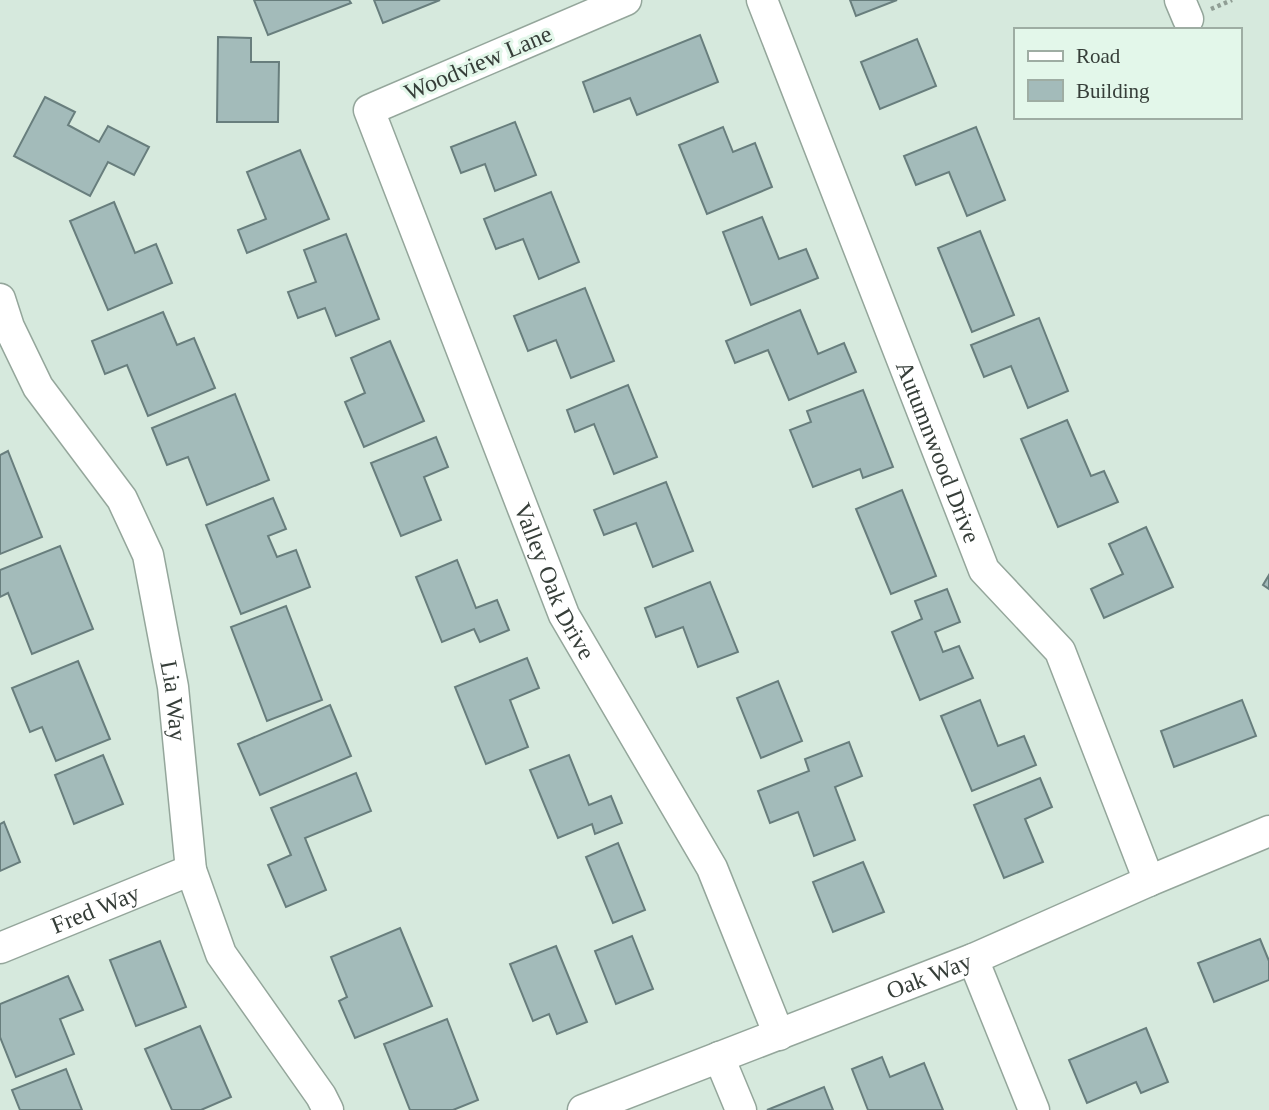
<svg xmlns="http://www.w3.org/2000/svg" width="1269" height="1110" font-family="'Times New Roman',serif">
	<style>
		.building { fill: #a3bbba; stroke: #687e7d; stroke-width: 2 }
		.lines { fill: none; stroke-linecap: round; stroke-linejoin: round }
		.minor-casing { stroke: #94a69b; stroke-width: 33 }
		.path { stroke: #909e95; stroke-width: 4.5; stroke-dasharray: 3.5 3.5; stroke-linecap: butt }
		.minor { stroke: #fff; stroke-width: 30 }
		.labels { text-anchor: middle; stroke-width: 6; stroke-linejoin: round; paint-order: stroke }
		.street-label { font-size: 24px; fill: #363e39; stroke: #e3f7ea }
	</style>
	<rect width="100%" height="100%" fill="#d6e9dd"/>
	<g class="building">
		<polygon points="254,0 349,0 351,3 268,35"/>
		<polygon points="374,0 440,0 383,23"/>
		<polygon points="850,0 897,0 856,16"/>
		<polygon points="700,35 718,82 637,115 630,98 594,112 583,82"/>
		<polygon points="218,37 251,38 251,62 279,62 278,122 217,122"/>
		<polygon points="917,39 936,86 880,109 861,62"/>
		<polygon points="45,97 75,112 68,125 99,142 108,126 149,147 134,175 108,162 90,196 14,156"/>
		<polygon points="515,122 536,175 495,191 485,164 461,173 451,147"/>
		<polygon points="723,127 733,152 755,143 772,187 707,214 679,145"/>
		<polygon points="976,127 1005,200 967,216 949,172 916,185 904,156"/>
		<polygon points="300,150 329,219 247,253 238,230 266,219 247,172"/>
		<polygon points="551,192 579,262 539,279 523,239 496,249 484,219"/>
		<polygon points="114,202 135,253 156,244 172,283 108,310 70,221"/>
		<polygon points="762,217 779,259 806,249 818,278 751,305 723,232"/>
		<polygon points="980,231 1014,315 972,332 938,248"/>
		<polygon points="346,234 379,319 336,336 325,308 298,318 288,292 316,282 304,250"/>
		<polygon points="585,288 614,361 571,378 556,340 528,351 514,316"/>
		<polygon points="800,310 818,354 844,343 856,372 789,400 768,350 735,363 726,341"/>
		<polygon points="163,312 177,345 194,338 215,388 148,416 127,365 105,374 92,341"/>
		<polygon points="1039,318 1068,391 1028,408 1011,366 984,377 971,345"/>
		<polygon points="390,341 424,421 364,447 345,402 365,393 351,358"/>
		<polygon points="628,385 657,457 614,474 594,424 575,432 567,410"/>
		<polygon points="863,390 893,467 863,478 860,469 813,487 790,430 811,422 807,411"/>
		<polygon points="235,394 269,480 207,505 188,457 167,465 152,428"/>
		<polygon points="1067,420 1091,476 1104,471 1118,502 1058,527 1021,439"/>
		<polygon points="436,437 448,467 424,477 441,520 401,536 371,463"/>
		<polygon points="8,451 42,537 0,554 0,455"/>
		<polygon points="666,482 693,551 653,567 636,523 604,535 594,510"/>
		<polygon points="902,490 936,576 891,594 856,509"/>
		<polygon points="273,498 286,529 268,536 277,557 296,550 310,587 241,614 206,525"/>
		<polygon points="1146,527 1173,587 1104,618 1091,589 1123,574 1109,544"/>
		<polygon points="60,546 93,629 32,654 8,593 0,597 0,570"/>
		<polygon points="457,560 476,608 497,600 509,630 480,642 474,629 442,642 416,577"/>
		<polygon points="1269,575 1269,589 1263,585"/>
		<polygon points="710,582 738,652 698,667 683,627 656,637 645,608"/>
		<polygon points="947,589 960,622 935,632 943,652 959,646 973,678 920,700 892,632 922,619 915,601"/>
		<polygon points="286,606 322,700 267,721 231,627"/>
		<polygon points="527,658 539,688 510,700 528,747 486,764 455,687"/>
		<polygon points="78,661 110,739 56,761 42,727 30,732 12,688"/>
		<polygon points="778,681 802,741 761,758 737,698"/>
		<polygon points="980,700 998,746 1024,736 1036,765 972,791 941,716"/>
		<polygon points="1242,700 1256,736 1174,767 1161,731"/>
		<polygon points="330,705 351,756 260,795 238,744"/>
		<polygon points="849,742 862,776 835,787 855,840 814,856 798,812 770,823 758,791 809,771 805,759"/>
		<polygon points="103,755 123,804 74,824 55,775"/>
		<polygon points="569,755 589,805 611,796 622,823 595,834 592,824 558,838 530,770"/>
		<polygon points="356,773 371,811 305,838 326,890 286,907 268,865 291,855 271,808"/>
		<polygon points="1040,778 1052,807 1025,819 1043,862 1004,878 974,805"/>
		<polygon points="4,822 20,862 0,871 0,824"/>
		<polygon points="618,843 645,910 613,923 586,857"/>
		<polygon points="863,862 884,912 833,932 813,882"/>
		<polygon points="400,928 432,1006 355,1038 339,1001 347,997 331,957"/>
		<polygon points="632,936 653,989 616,1004 595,951"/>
		<polygon points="1260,939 1269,961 1269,980 1214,1002 1198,963"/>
		<polygon points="160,941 186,1007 136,1026 110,960"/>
		<polygon points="556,946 587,1022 557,1034 549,1014 533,1021 510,964"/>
		<polygon points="68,976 83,1010 60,1019 74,1054 16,1077 0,1037 0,1004"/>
		<polygon points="447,1019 478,1100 453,1110 410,1110 384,1044"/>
		<polygon points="200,1026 231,1097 201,1110 172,1110 145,1049"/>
		<polygon points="1146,1028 1168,1082 1141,1093 1136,1082 1087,1103 1069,1060"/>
		<polygon points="882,1057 890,1077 924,1063 943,1110 868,1110 852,1069"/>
		<polygon points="66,1069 82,1110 20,1110 12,1090"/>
		<polygon points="824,1087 833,1110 767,1110"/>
	</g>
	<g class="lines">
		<defs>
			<g id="minor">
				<path id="s1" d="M 626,0 L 369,110 L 564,615 L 712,868 L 779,1035"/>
				<path id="s2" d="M 762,0 L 984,570 L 1060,651 L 1149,881"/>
				<polyline points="1180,0 1188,19"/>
				<path id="s3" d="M 0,299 L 9,327 L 38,387 L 122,499 L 148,555 L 173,687 L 191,870 L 221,954 L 321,1096 L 328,1110"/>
				<path id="s4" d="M 0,948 L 191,870"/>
				<polyline points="973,959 1034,1110"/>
				<polyline points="719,1057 741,1110"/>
				<path id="s5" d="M 583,1110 L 973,959 L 1149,881 L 1269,831"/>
			</g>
		</defs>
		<use href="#minor" class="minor-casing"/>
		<polyline class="path" points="1211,9 1232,0"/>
		<use href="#minor" class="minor"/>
	</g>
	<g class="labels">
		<g class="street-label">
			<text transform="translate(478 63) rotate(-23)" y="8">Woodview Lane</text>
			<text dy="8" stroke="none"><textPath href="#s2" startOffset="485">Autumnwood Drive</textPath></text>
			<text dy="8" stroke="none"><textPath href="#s1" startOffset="786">Valley Oak Drive</textPath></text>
			<text dy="8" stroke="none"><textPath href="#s3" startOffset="446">Lia Way</textPath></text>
			<text dy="8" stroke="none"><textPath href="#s4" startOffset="103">Fred Way</textPath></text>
			<text dy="8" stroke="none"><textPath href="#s5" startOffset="371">Oak Way</textPath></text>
		</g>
	</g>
	<rect x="1014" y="28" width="228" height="91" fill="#e3f7ea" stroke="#9eada3" stroke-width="2"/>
	<rect x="1028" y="51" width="35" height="10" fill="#ffffff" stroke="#9eada3" stroke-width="2"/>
	<text x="1076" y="63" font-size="21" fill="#363e39">Road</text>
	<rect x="1028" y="80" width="35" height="21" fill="#a3bbba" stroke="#9eada3" stroke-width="2"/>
	<text x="1076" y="98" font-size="21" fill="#363e39">Building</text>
</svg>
